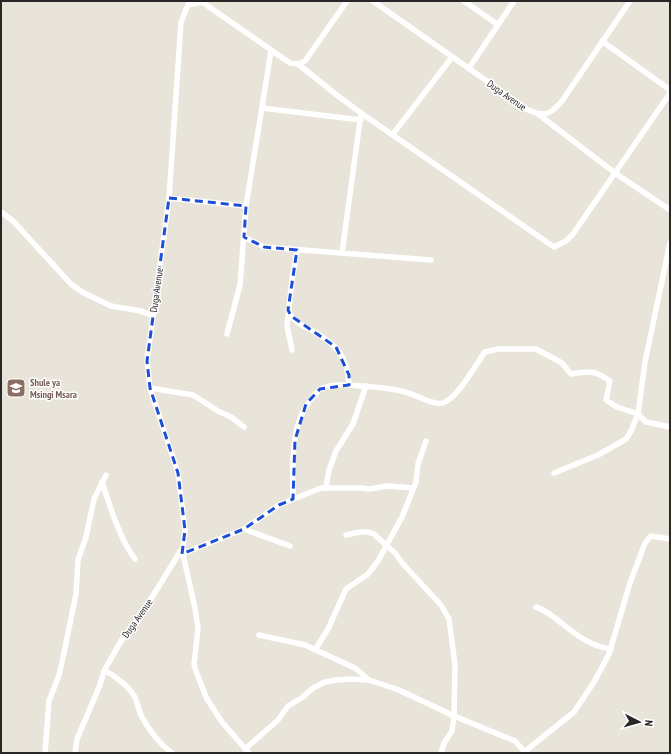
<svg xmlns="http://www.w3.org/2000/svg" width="671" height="754" font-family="'PT Sans Narrow',sans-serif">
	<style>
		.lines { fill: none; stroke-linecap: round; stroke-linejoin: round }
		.minor { stroke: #fff; stroke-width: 5.5 }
		.marked { fill: none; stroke: #1d4ed8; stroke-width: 3; stroke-dasharray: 8 5; stroke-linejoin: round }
		.labels { text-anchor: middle; stroke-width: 3; stroke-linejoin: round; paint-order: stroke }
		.street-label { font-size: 10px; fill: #272727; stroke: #fff }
		.education-label { font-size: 10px; font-weight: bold; fill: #785e54; stroke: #fff; text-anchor: start }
	</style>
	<rect width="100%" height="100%" fill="#e9e4d9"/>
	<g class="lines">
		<g class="minor">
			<path d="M 373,1 L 528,110 C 545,117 550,115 562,101 L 630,1"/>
			<polyline points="464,1 497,24"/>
			<polyline points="602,41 670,90"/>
			<polyline points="298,64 338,96 361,113 554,247 566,241 573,234 670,93"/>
			<polyline points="469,68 514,1"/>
			<polyline points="262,108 361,120"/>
			<polyline points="538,114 615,173 670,210"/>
			<polyline points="393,134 452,57"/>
			<polyline points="169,198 246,206"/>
			<polyline points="1,212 13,221 71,284 82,292 111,306 141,311 153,316"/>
			<polyline points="244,237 264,247 431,260"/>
			<polyline points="670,243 645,362 638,414 646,422 670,427"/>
			<polyline points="342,253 361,113"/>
			<path d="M 288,310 C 292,321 301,325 311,330 C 335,343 348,356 349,385"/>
			<polyline points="227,334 240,285 246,206 271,51"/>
			<polyline points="292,350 287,326 292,280 297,250"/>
			<polyline points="150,388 193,395 218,411 231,417 244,427"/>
			<path d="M 102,482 C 110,506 120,540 135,559"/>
			<polyline points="326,488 329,470 336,451 353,424 366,386"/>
			<path d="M 293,499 C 293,466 289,423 313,397 C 315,395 318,390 321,389 C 332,383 348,385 360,386 C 375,387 391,388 405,392 C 415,394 434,406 443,403 C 459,397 475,365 485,352 L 498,349 L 536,349 L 562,363 L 571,374 C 590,371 594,370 610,381 L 606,400 L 617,407 L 638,414 L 631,431 L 626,439 L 598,455 L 554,473"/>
			<polyline points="244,529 290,546"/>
			<polyline points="346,535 360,532 368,532 374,534 395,553 403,564 441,605 449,619 455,665 454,716 452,731 444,743 441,753"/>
			<polyline points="182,550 195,608 198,629 194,664 197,674 207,699 222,722 249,753"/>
			<polyline points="182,554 244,529 279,505 321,488 360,488 369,489 388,486 413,488"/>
			<path d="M 536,607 C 543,609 549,614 555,618 C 573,632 588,646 611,649"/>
			<polyline points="259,635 305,645 355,668 369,680"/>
			<polyline points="315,650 328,629 346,589 368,574 378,561 402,517 416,482 418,464 426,441"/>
			<path d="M 104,671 C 113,674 128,686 133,694 C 138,701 138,710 142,717 C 149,730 160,744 172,753"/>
			<polyline points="245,749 278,720 288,706 303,697 313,688 325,682 336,680 351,679 369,680 399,690 454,716 515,741 525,752"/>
			<polyline points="45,753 49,701 59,675 64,653 76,594 78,560 86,537 94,499 106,475"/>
			<polyline points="75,753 77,739 100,685 104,671 121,641 146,607 183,547 185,530 178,473 150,388 147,361 169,198 181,22 188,5 202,2 290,63 298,64 305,61 347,1"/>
			<polyline points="523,753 574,712 594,682 609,654 630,583 645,543 651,536 670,539"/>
		</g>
	</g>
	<path class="marked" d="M 169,198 L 246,206 L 244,237 L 264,247 L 297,250 L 288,310 L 291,316 L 336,347 L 349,375 L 349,385 L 320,389 L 306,404 L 295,440 L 293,499 L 279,505 L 244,529 L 182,554 L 185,530 L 178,473 L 150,388 L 147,361 Z"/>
	<defs>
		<symbol id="school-square" viewBox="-11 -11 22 22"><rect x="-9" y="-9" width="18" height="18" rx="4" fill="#8d6e63" stroke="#fff"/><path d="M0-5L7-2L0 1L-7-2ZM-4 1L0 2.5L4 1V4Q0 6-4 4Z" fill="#fff"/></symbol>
	</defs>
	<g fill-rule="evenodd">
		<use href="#school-square" x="5" y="377" width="22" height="22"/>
	</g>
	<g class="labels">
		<g class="street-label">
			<text transform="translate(507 95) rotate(35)" y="4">Duga Avenue</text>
			<text transform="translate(156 290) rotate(-82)" y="4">Duga Avenue</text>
			<text transform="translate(137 618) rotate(-55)" y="4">Duga Avenue</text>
		</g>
		<g class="education-label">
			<text x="30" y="386">Shule ya<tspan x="30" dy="12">Msingi Msara</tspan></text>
		</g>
	</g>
	<rect width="671" height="754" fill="none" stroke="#272727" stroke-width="4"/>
	<g transform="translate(639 722) rotate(96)" stroke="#ffffff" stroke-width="3" paint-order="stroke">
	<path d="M0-3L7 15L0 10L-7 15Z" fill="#272727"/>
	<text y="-6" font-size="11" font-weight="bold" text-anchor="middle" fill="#272727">N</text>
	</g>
</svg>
